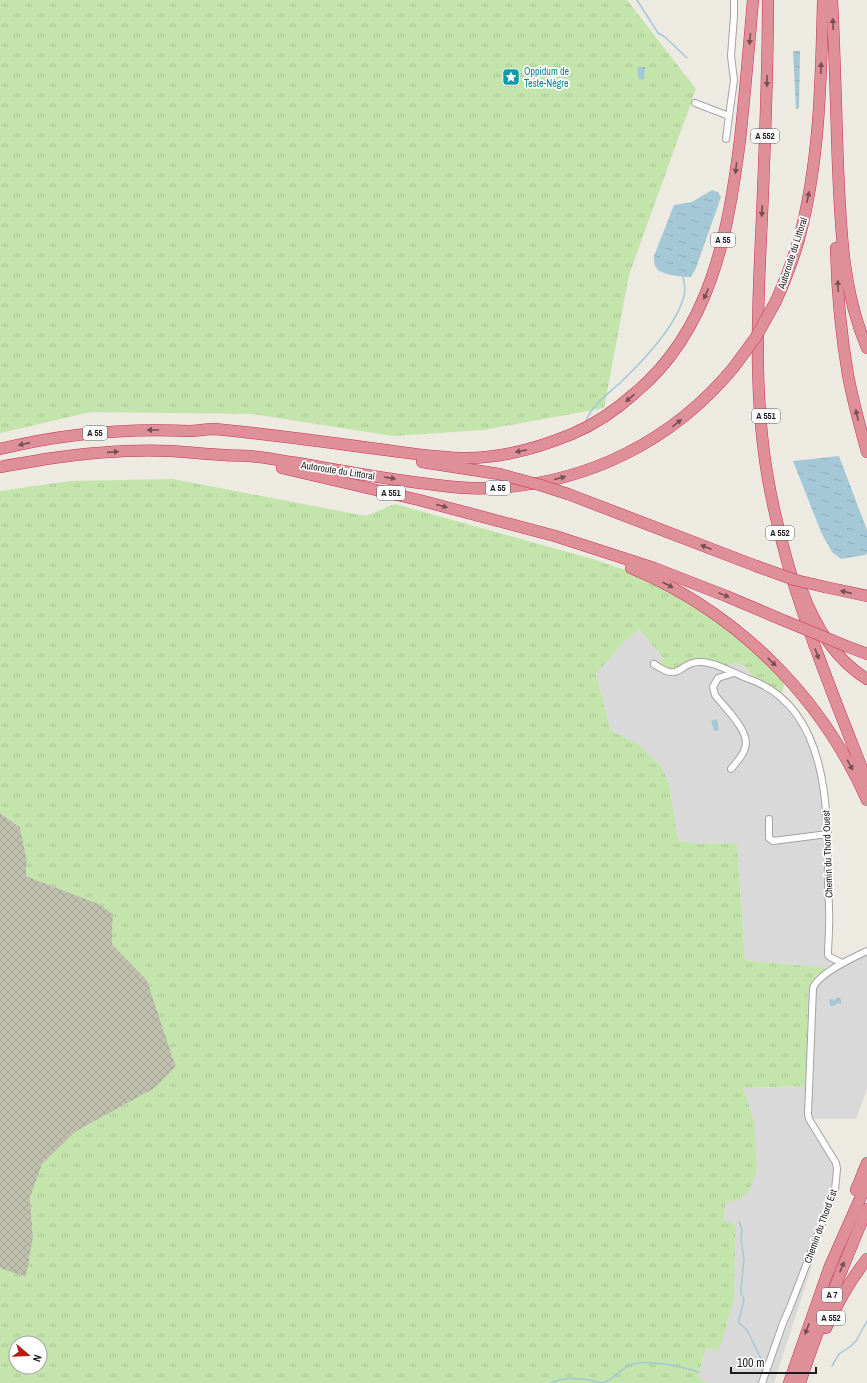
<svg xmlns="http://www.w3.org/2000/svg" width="867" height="1383" font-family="'Archivo Narrow',sans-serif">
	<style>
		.residential { fill: #dad9d9 }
		.construction { fill: url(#construction-cross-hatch) }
		.grass { fill: url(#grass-tufts); fill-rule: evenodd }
		.water { fill: url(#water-ripples) }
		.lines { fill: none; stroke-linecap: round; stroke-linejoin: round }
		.stream { stroke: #a5c8d7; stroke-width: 1.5 }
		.street-casing { stroke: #a3a3a3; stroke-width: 8 }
		.highway-casing { stroke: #ca3059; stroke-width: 12 }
		.street { stroke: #fff; stroke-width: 6 }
		.highway { stroke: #df8f97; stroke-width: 11 }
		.highway-bridge-casing { stroke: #ca3059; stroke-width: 12; stroke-linecap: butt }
		.highway-bridge { stroke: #df8f97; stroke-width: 11 }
		.oneway { fill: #745053 }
		.labels { text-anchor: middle; stroke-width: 3.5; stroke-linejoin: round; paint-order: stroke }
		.shield { fill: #fff; stroke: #606060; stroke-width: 1 }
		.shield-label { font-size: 9px; font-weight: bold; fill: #1c1c1c }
		.culture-label { font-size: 10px; fill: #0d838f; stroke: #fff; text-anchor: start }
		.street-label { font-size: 10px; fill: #1c1c1c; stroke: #fff }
	</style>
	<defs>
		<pattern id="construction-cross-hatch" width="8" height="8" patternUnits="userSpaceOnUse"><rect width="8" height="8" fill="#bfc0ae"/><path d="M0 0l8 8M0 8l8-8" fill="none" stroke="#a4a495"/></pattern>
		<pattern id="grass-tufts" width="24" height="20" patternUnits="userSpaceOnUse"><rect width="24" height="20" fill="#c3e4ab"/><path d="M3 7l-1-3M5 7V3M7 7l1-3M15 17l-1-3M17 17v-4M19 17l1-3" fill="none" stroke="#a7c393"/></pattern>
		<pattern id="water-ripples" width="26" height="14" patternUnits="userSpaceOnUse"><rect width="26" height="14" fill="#a5c8d7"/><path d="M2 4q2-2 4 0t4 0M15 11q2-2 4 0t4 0" fill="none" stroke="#8dabb8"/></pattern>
	</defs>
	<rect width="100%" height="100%" fill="#edeae2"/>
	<polygon class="residential" points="639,629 664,659 695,661 722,666 736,663 744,667 753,677 770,685 782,693 800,715 811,735 829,812 831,834 832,886 830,950 832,956 841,960 847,958 867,948 867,1089 856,1119 813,1119 837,1162 836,1191 774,1383 710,1383 700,1380 699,1371 706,1348 719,1351 736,1227 723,1219 726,1202 739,1200 754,1120 743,1088 807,1086 808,990 816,976 827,968 745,960 737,843 700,844 681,841 677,837 669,783 662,767 637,743 611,731 596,674 624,642"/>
	<polygon class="construction" points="0,813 20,827 27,860 26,876 99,904 113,914 112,944 147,980 176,1067 155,1088 75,1132 30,1197 33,1237 26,1278 0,1268"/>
	<g class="grass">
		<polygon points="0,0 627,0 696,89 629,275 604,408 483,430 393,436 252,414 91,412 0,433"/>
		<path d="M 173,479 L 366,516 L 395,504 L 593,559 L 634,573 L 673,593 L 700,610 L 749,646 L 785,679 L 782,693 L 770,685 L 753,677 L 745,667 L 736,663 L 722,666 L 705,661 L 670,671 L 658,663 L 664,659 L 639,629 L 624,642 L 596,674 L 611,731 L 637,743 L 662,767 L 669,783 L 677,836 L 680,841 L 700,844 L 737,843 L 745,960 L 828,968 L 816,976 L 808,990 L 807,1086 L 743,1088 L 754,1120 L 757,1170 L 749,1192 L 739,1200 L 726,1202 L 723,1219 L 736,1226 L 735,1241 L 734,1299 L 719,1351 L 706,1348 L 699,1371 L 700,1380 L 710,1383 L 0,1383 L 0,1268 L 26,1277 L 33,1237 L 30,1197 L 42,1164 L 75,1132 L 155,1088 L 176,1066 L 147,980 L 112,944 L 113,914 L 99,904 L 26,876 L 27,860 L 20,827 L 0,813 L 0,491 L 70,481 ZM 16,1343 L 40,1343 L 40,1367 L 16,1367 Z"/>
	</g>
	<g class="water">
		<polygon points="793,51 800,51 799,108 796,109"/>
		<polygon points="637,67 645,67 644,80 639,79"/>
		<path d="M 712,190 L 718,192 L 721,197 L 696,268 L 691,277 C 681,277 659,275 655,266 C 654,263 654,259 654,256 L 674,205 L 692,202 Z"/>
		<polygon points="839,456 867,530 867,553 865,555 841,559 832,552 821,532 793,461"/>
		<polygon points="717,719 719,730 714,731 711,721"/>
		<polygon points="838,997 841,1000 841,1004 838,1003 834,1006 830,1006 829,999 835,1000"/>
	</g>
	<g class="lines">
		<g class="stream">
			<polyline points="637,0 658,33 665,37 687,58"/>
			<path d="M 586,421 C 592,405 608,394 621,382 C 644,360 676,327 684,296 C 686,289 684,283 683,277"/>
			<polyline points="739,1222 742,1229 741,1240 744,1259 741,1289 741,1293 744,1300 739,1320 739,1323 747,1330 763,1363"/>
			<polyline points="832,1366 839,1354 851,1346 856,1341 867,1321"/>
			<path d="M 551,1383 C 564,1377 575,1378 589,1380 C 593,1381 598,1383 602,1383 C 613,1381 620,1369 630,1365 C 646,1358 683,1367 699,1372"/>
		</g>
		<defs>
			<g id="street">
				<polyline points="695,103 729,116 726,139"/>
				<polyline points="729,116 734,80 731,56 734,16 734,0"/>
				<path d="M 654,664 C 682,684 678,661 701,662 C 716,662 735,674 749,679 C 829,707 828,810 828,879 C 828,895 830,911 829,928 C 829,937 828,946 828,955 L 830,957 L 842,963"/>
				<path d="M 731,769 C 736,763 743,756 745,748 C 751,732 725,708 715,695 L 713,687 L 718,678 L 734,673"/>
				<polyline points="769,819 769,838 773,841 828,834"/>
				<path d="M 762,1383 L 783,1323 L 790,1307 L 835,1190 L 837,1169 L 836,1163 L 809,1119 L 808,1114 L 813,988 C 819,973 852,958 867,951"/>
			</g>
			<g id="highway">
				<path d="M 768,0 C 768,72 765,144 762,216 C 758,301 753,388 767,473 C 785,580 827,680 867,781"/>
				<path d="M 832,0 C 835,56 836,111 838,167 C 841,229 842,290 867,348"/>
				<path d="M 836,248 C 837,291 841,334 848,375 C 853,401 860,427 867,452"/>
				<path d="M 776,301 C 785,281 793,260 799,239 C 820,161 821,80 823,0"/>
				<path d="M 0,449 C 62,434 124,428 188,431 C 197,431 206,429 215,429 C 267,434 319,441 370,448 C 402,452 435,458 467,458 C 504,458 538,448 572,434 C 596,424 616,410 635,393 C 711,330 728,233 740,140 C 745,93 749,47 753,0"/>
				<polyline points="422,462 499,474"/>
				<path d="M 0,467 C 15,464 31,462 46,459 C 87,453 129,449 170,451 C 188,452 206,454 225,455 C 232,456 240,455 248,456 C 265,457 281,461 298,463 C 336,470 375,477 413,482 C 439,485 465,490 491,488 C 587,484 673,441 734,367"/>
				<polyline points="282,468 419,500 555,536 654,568 726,596 785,621"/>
				<polyline points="568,494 756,566"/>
				<path d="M 631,568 C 737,612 821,696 867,800"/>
				<polyline points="825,587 867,596"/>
				<path d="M 801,588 C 814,624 834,659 867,679"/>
				<polyline points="846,646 867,654"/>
				<polyline points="856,1190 867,1163"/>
				<path d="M 826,1328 C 837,1304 850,1280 867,1259"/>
				<polyline points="789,1383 830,1266 867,1183"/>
				<path d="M 800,1383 C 819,1324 843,1266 867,1209"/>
			</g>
		</defs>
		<use href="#street" class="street-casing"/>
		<use href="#highway" class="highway-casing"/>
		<use href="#street" class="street"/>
		<use href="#highway" class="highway"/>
		<defs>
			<g id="highway-bridge">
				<polyline points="734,367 756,337 776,301"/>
				<polyline points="499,474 540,485 568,494"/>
				<polyline points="756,566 795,580 825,587"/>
				<polyline points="785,621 846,646"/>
			</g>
		</defs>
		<use href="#highway-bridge" class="highway-bridge-casing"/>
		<use href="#highway-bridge" class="highway-bridge"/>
	</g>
	<defs><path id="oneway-solid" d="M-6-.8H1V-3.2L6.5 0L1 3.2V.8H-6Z"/></defs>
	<g class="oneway">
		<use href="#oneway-solid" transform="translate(833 24) rotate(-92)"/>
		<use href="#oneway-solid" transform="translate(750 39) rotate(95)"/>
		<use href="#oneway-solid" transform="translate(821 68) rotate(-88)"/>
		<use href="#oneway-solid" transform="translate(767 81) rotate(91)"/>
		<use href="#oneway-solid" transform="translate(736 168) rotate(97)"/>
		<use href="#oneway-solid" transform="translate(808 197) rotate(-79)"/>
		<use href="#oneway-solid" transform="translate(762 211) rotate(93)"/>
		<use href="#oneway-solid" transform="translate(838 286) rotate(-93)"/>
		<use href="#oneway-solid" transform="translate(706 294) rotate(114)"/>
		<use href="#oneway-solid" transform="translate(630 398) rotate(140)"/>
		<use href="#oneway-solid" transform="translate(857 415) rotate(-103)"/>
		<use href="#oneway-solid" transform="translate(677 423) rotate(-39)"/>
		<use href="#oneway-solid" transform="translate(153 430) rotate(-180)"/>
		<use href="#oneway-solid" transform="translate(24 444) rotate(167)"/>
		<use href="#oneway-solid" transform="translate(521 451) rotate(169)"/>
		<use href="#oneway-solid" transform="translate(113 452) rotate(-4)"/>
		<use href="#oneway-solid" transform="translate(390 478) rotate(9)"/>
		<use href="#oneway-solid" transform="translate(560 478) rotate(-15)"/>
		<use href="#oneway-solid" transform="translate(442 506) rotate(15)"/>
		<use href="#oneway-solid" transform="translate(706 547) rotate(-159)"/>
		<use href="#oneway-solid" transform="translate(668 585) rotate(27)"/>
		<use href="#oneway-solid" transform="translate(846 592) rotate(-167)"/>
		<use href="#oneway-solid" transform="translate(724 595) rotate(22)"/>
		<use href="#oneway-solid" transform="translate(817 654) rotate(70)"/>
		<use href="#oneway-solid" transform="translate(772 662) rotate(44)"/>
		<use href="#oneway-solid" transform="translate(850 765) rotate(61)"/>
		<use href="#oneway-solid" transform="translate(842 1267) rotate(-68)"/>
		<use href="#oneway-solid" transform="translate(807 1329) rotate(110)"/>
	</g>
	<defs>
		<symbol id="sight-square" viewBox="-11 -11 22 22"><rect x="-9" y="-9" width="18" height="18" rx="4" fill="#0f9aa8" stroke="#fff"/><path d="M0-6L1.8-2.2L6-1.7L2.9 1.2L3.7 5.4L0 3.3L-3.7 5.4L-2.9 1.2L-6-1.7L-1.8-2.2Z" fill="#fff"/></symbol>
	</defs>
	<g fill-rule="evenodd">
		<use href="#sight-square" x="501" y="67" width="20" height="20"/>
	</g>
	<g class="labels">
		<g class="shield">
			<rect x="751" y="129" width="28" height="14" rx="3"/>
			<rect x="711" y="233" width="24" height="14" rx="3"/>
			<rect x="752" y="409" width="28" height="14" rx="3"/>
			<rect x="83" y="426" width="24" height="14" rx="3"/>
			<rect x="486" y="481" width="24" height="14" rx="3"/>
			<rect x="377" y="486" width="28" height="14" rx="3"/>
			<rect x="766" y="526" width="28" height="14" rx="3"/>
			<rect x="822" y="1288" width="20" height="14" rx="3"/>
			<rect x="817" y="1311" width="28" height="14" rx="3"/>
		</g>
		<g class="shield-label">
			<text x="765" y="139">A 552</text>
			<text x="723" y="243">A 55</text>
			<text x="766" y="419">A 551</text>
			<text x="95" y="436">A 55</text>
			<text x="498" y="491">A 55</text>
			<text x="391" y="496">A 551</text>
			<text x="780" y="536">A 552</text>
			<text x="832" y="1298">A 7</text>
			<text x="831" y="1321">A 552</text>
		</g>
		<g class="culture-label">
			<text x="524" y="75">Oppidum de<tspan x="524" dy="12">Teste-Nègre</tspan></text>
		</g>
		<g class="street-label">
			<text transform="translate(792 253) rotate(-72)" y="4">Autoroute du Littoral</text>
			<text transform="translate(338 470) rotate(9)" y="4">Autoroute du Littoral</text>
			<text transform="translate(827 854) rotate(-92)" y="4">Chemin du Thord Ouest</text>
			<text transform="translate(820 1226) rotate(-70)" y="4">Chemin du Thord Est</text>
		</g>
	</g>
	<g transform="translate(28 1355) rotate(109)"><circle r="19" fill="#ffffff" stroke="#a4a4a4"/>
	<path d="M0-3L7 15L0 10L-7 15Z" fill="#b91b0e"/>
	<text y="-6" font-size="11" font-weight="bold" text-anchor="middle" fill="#1c1c1c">N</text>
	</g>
	<path d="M731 1367v6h85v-6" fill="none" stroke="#1c1c1c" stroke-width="2"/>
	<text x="737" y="1367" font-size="12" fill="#1c1c1c" stroke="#ffffff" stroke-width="3" paint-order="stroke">100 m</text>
</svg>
